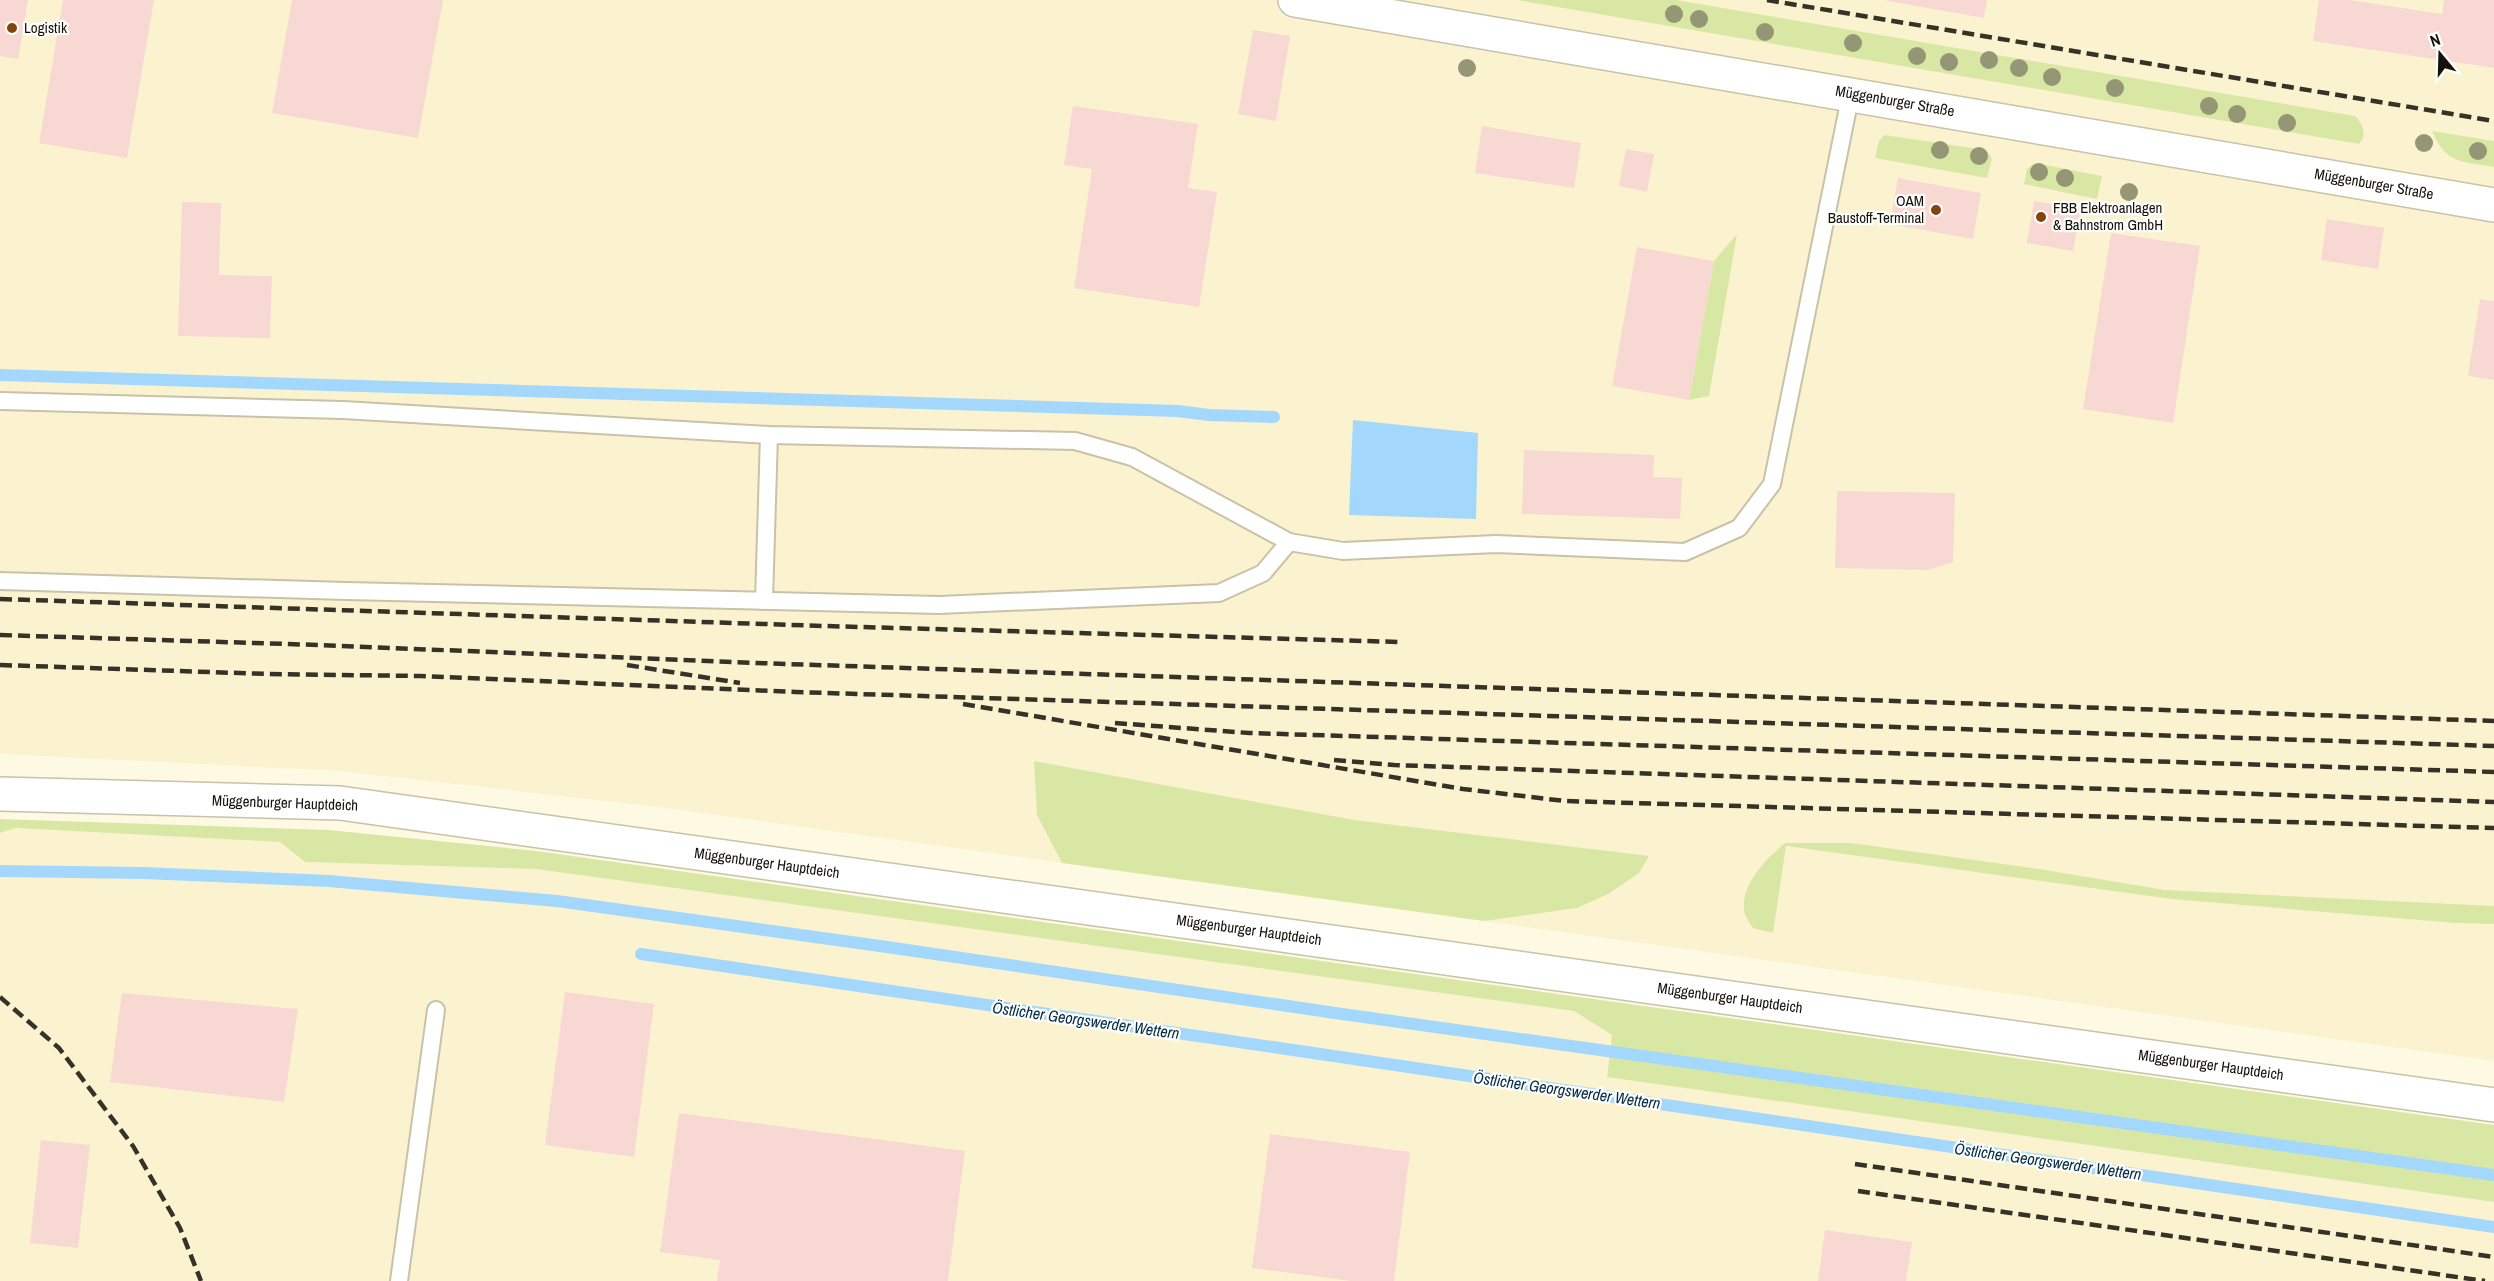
<svg xmlns="http://www.w3.org/2000/svg" width="2494" height="1281" font-family="'Archivo Narrow',sans-serif">
	<style>
		.built { fill: #fbf3d0 }
		.green { fill: #d8e8a4 }
		.water { fill: #a3d8fc }
		.lines { fill: none; stroke-linecap: round; stroke-linejoin: round }
		.stream { stroke: #a3d8fc; stroke-width: 12 }
		.building { fill: #f8d8d2 }
		.lane-casing { stroke: #c8c2a8; stroke-width: 20 }
		.street-casing { stroke: #c8c2a8; stroke-width: 36 }
		.secondary-casing { stroke: #c8c2a8; stroke-width: 36 }
		.lane { stroke: #fff; stroke-width: 16 }
		.street { stroke: #fff; stroke-width: 33 }
		.secondary { stroke: #fff; stroke-width: 33 }
		.rail { stroke: #353227; stroke-width: 4.5; stroke-dasharray: 12 6; stroke-linecap: butt }
		.tree { fill: #949676 }
		.poi-dot { fill: #84450b; stroke: #fff; stroke-width: 2 }
		.labels { text-anchor: middle; stroke-width: 4.5; stroke-linejoin: round; paint-order: stroke }
		.poi-label { font-size: 15px; fill: #131108; stroke: #fff; text-anchor: start }
		.street-label { font-size: 15px; fill: #131108; stroke: #fff }
		.water-label { font-size: 16px; font-style: italic; fill: #022c44; stroke: #fff }
	</style>
	<rect width="100%" height="100%" fill="#fef9e3"/>
	<g class="built">
		<polygon points="0,0 2494,0 2494,1061 666,808 340,771 0,754"/>
		<polygon points="16,828 280,842 305,862 536,869 1574,1011 1612,1035 1607,1077 2494,1202 2494,1281 0,1281 0,833"/>
	</g>
	<g class="green">
		<path d="M 1517,0 L 1676,0 L 2355,116 C 2362,123 2368,135 2359,144 Z"/>
		<path d="M 2432,131 L 2494,141 L 2494,167 C 2461,161 2447,165 2432,131 Z"/>
		<polygon points="1884,135 1986,150 1992,158 1987,178 1875,158 1879,141"/>
		<polygon points="2035,163 2102,176 2097,199 2024,184 2027,169"/>
		<polygon points="1737,234 1709,396 1689,400 1714,261"/>
		<polygon points="1034,761 1354,820 1649,856 1639,873 1608,894 1577,908 1484,921 1062,863 1037,815"/>
		<polygon points="0,819 329,830 536,851 2494,1125 2494,1202 1607,1077 1612,1035 1574,1011 536,869 305,862 280,842 16,828 0,833"/>
		<path d="M 1785,843 L 1851,843 L 2039,869 L 2165,890 L 2494,906 L 2494,924 L 2456,923 L 2172,899 L 1786,846 L 1773,933 L 1753,928 C 1750,923 1745,917 1744,911 C 1741,884 1766,859 1785,843 Z"/>
	</g>
	<polygon class="water" points="1353,420 1478,433 1476,519 1349,515"/>
	<g class="lines">
		<g class="stream">
			<polyline points="0,375 1178,411 1209,415 1274,417"/>
			<polyline points="0,871 143,873 329,881 557,901 887,947 1335,1013 2494,1175"/>
			<polyline points="641,954 2494,1227"/>
		</g>
	</g>
	<g class="building">
		<polygon points="0,0 28,0 18,59 0,56"/>
		<polygon points="63,0 154,0 127,158 39,143"/>
		<polygon points="292,0 443,0 418,138 272,113"/>
		<polygon points="1883,0 1987,0 1984,18"/>
		<polygon points="2319,0 2350,0 2442,14 2444,0 2494,0 2494,68 2313,41"/>
		<polygon points="1253,30 1290,36 1276,121 1238,114"/>
		<polygon points="1073,106 1198,124 1188,188 1217,192 1199,307 1074,288 1092,169 1064,165"/>
		<polygon points="1482,126 1581,143 1574,188 1475,173"/>
		<polygon points="1626,149 1654,154 1647,192 1619,186"/>
		<polygon points="1898,178 1981,193 1973,239 1890,224"/>
		<polygon points="2034,201 2081,209 2073,251 2027,243"/>
		<polygon points="182,202 221,203 219,275 272,276 270,338 178,336"/>
		<polygon points="2327,219 2384,228 2378,269 2321,260"/>
		<polygon points="2111,233 2200,246 2173,423 2083,409"/>
		<polygon points="1637,247 1714,261 1689,400 1612,386"/>
		<polygon points="2480,299 2494,301 2494,380 2468,376"/>
		<polygon points="1524,450 1654,455 1653,477 1682,478 1680,519 1522,514"/>
		<polygon points="1837,491 1955,493 1953,562 1928,570 1835,568"/>
		<polygon points="565,992 654,1004 634,1157 545,1145"/>
		<polygon points="122,993 298,1009 284,1102 110,1082"/>
		<polygon points="679,1113 965,1151 948,1281 717,1281 720,1260 660,1252"/>
		<polygon points="1270,1134 1410,1152 1394,1281 1351,1281 1252,1268"/>
		<polygon points="41,1140 90,1145 78,1248 30,1243"/>
		<polygon points="1825,1230 1912,1242 1906,1281 1818,1281"/>
	</g>
	<g class="lines">
		<defs>
			<g id="lane">
				<polyline points="0,401 343,410 769,435 1075,441 1132,457 1289,542 1343,551 1496,544 1685,552 1739,528 1772,484 1851,93"/>
				<polyline points="0,581 346,591 939,605 1219,593 1263,573 1289,542"/>
				<polyline points="764,601 769,435"/>
				<polyline points="399,1281 436,1010"/>
			</g>
			<polyline id="street" points="1295,0 2494,205"/>
			<polyline id="secondary" points="0,794 340,803 2494,1105"/>
		</defs>
		<use href="#lane" class="lane-casing"/>
		<use href="#street" class="street-casing"/>
		<use href="#secondary" class="secondary-casing"/>
		<use href="#lane" class="lane"/>
		<use href="#street" class="street"/>
		<use href="#secondary" class="secondary"/>
		<g class="rail">
			<polyline points="1767,0 2494,121"/>
			<polyline points="0,599 825,626 1401,642"/>
			<polyline points="0,635 319,645 757,663 2494,721"/>
			<polyline points="0,665 268,674 420,676 796,692 2494,746"/>
			<polyline points="627,665 740,683"/>
			<polyline points="963,704 1463,789 1565,801 2494,828"/>
			<polyline points="1115,723 1249,733 2494,772"/>
			<polyline points="1334,760 1394,765 2494,802"/>
			<polyline points="0,997 59,1048 133,1146 180,1228 201,1281"/>
			<polyline points="1855,1164 2494,1257"/>
			<polyline points="1858,1191 2485,1281"/>
		</g>
	</g>
	<g class="tree">
		<circle cx="1674" cy="14" r="9"/>
		<circle cx="1699" cy="19" r="9"/>
		<circle cx="1765" cy="32" r="9"/>
		<circle cx="1853" cy="43" r="9"/>
		<circle cx="1917" cy="56" r="9"/>
		<circle cx="1989" cy="60" r="9"/>
		<circle cx="1949" cy="62" r="9"/>
		<circle cx="1467" cy="68" r="9"/>
		<circle cx="2019" cy="68" r="9"/>
		<circle cx="2052" cy="77" r="9"/>
		<circle cx="2115" cy="88" r="9"/>
		<circle cx="2209" cy="106" r="9"/>
		<circle cx="2237" cy="114" r="9"/>
		<circle cx="2287" cy="123" r="9"/>
		<circle cx="2424" cy="143" r="9"/>
		<circle cx="1940" cy="150" r="9"/>
		<circle cx="2478" cy="151" r="9"/>
		<circle cx="1979" cy="156" r="9"/>
		<circle cx="2039" cy="172" r="9"/>
		<circle cx="2065" cy="178" r="9"/>
		<circle cx="2129" cy="192" r="9"/>
	</g>
	<g class="poi-dot">
		<circle cx="12" cy="28" r="6"/>
		<circle cx="1936" cy="210" r="6"/>
		<circle cx="2041" cy="217" r="6"/>
	</g>
	<g class="labels">
		<g class="poi-label">
			<text x="24" y="33">Logistik</text>
			<text x="1924" y="206" text-anchor="end">OAM<tspan x="1924" dy="17">Baustoff-Terminal</tspan></text>
			<text x="2053" y="213">FBB Elektroanlagen<tspan x="2053" dy="17">&amp; Bahnstrom GmbH</tspan></text>
		</g>
		<g class="street-label">
			<text transform="translate(1895 101) rotate(10)" y="5">Müggenburger Straße</text>
			<text transform="translate(2374 184) rotate(10)" y="5">Müggenburger Straße</text>
			<text transform="translate(285 803) rotate(2)" y="5">Müggenburger Hauptdeich</text>
			<text transform="translate(767 863) rotate(8)" y="5">Müggenburger Hauptdeich</text>
			<text transform="translate(1249 930) rotate(8)" y="5">Müggenburger Hauptdeich</text>
			<text transform="translate(1730 998) rotate(8)" y="5">Müggenburger Hauptdeich</text>
			<text transform="translate(2211 1065) rotate(8)" y="5">Müggenburger Hauptdeich</text>
		</g>
		<g class="water-label">
			<text transform="translate(1086 1020) rotate(8)" y="6">Östlicher Georgswerder Wettern</text>
			<text transform="translate(1567 1090) rotate(8)" y="6">Östlicher Georgswerder Wettern</text>
			<text transform="translate(2048 1161) rotate(8)" y="6">Östlicher Georgswerder Wettern</text>
		</g>
	</g>
	<g transform="translate(2440 54) rotate(341)" stroke="#ffffff" stroke-width="4.5" paint-order="stroke">
	<path d="M0-4.5L10 22L0 15L-10 22Z" fill="#131108"/>
	<text y="-9" font-size="16" font-weight="bold" text-anchor="middle" fill="#131108">N</text>
	</g>
</svg>
